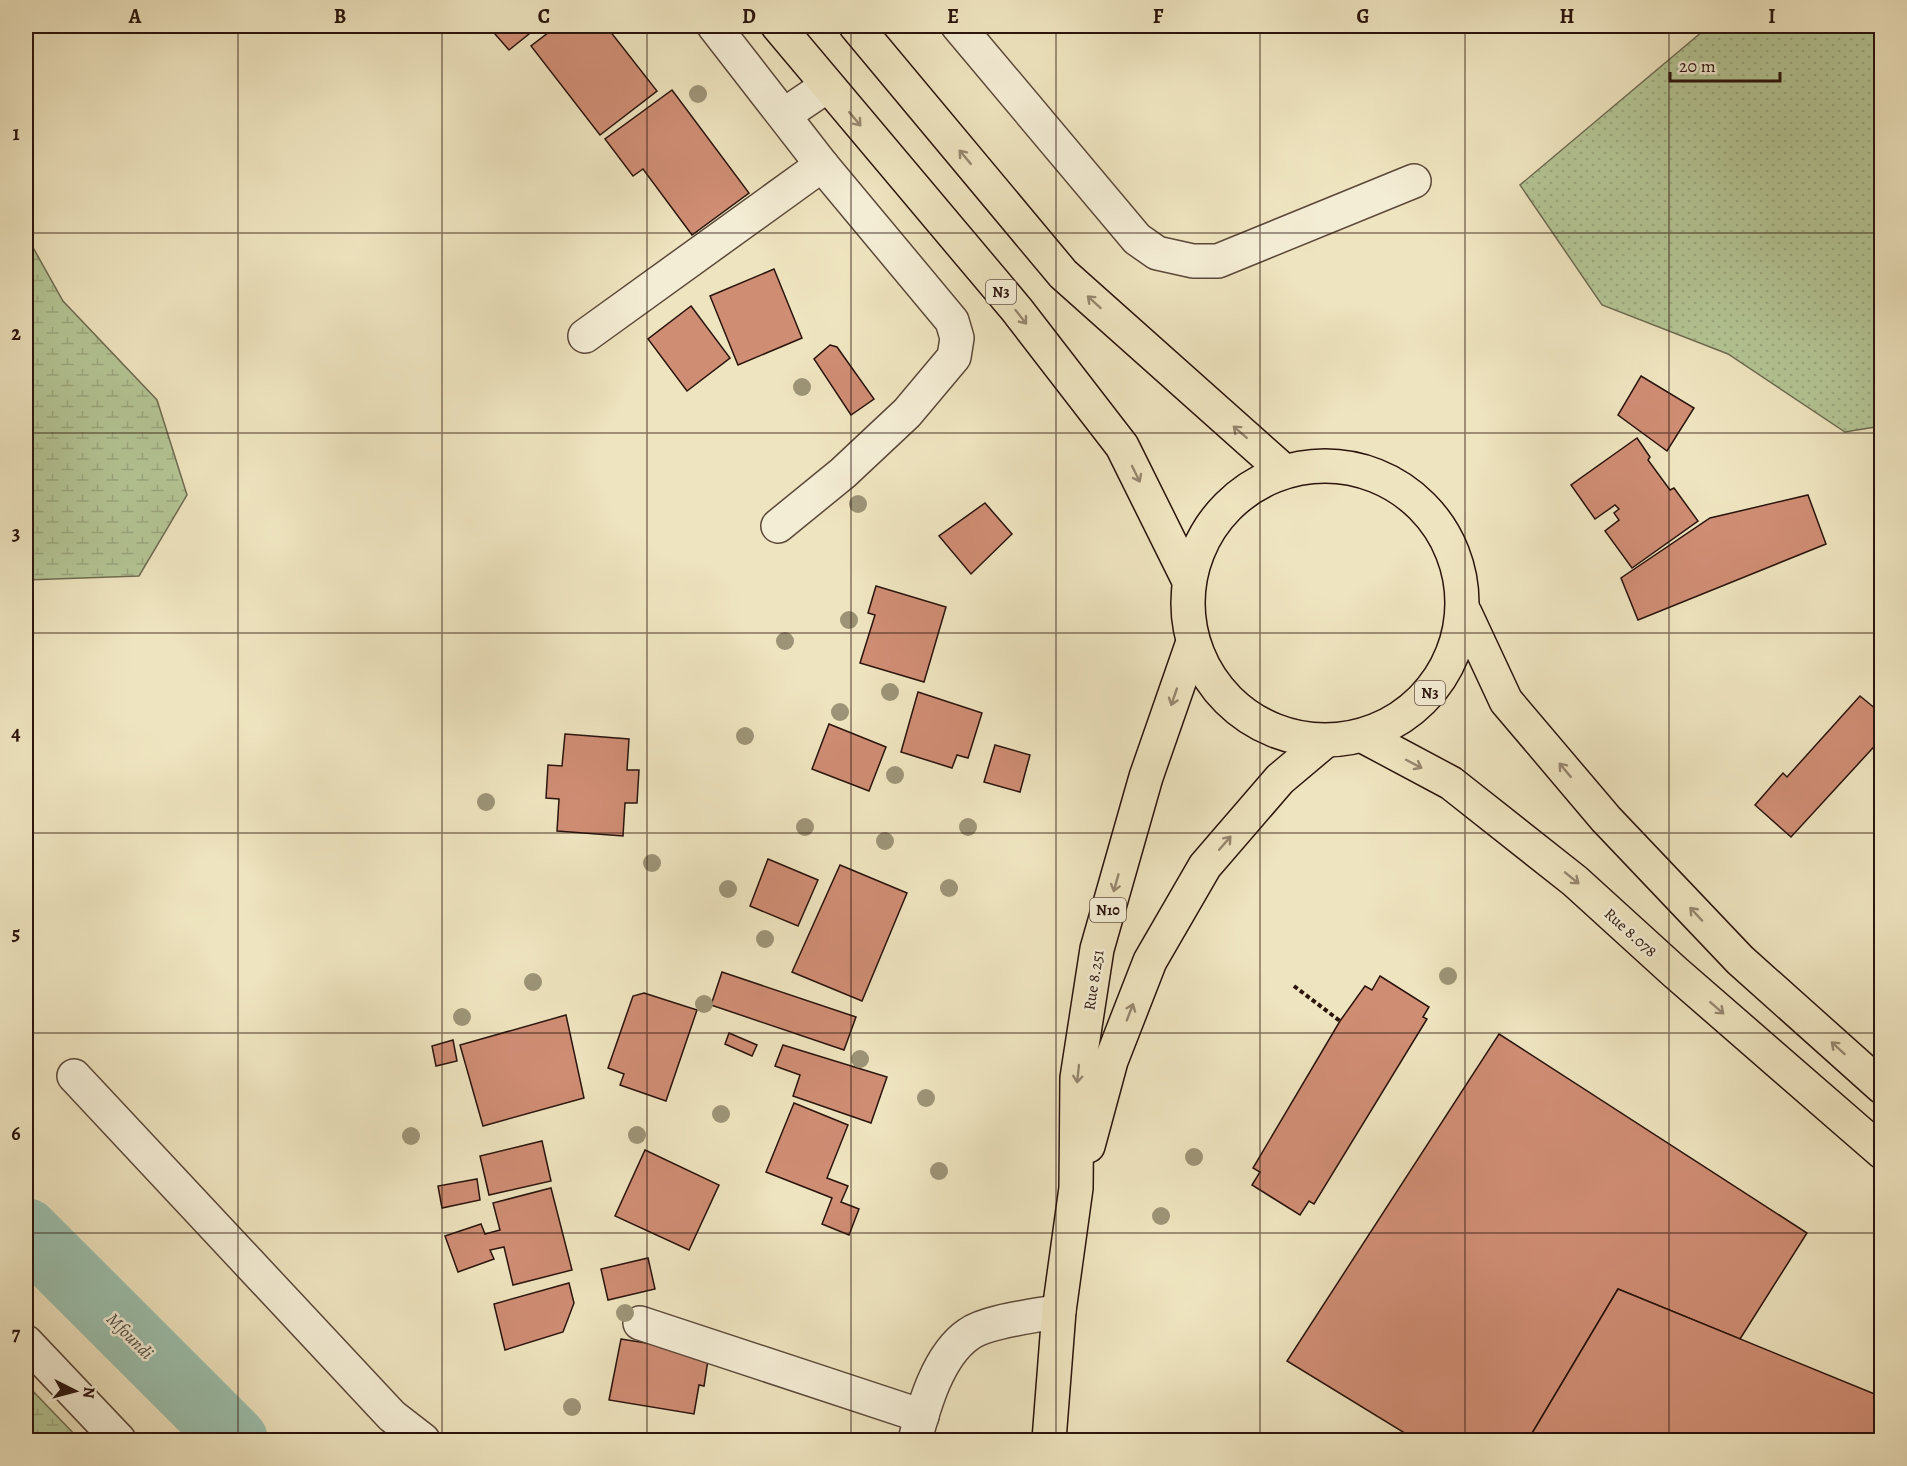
<svg xmlns="http://www.w3.org/2000/svg" width="1907" height="1466" font-family="Alegreya,serif">
	<style>
		.green { fill: url(#green-dots); stroke: #6f6c50; stroke-width: 1.5 }
		.wetland { fill: url(#wetland-marsh); stroke: #6f6c50; stroke-width: 1.5 }
		.lines { fill: none; stroke-linecap: round; stroke-linejoin: round }
		.river { stroke: #9bbfac; stroke-width: 66 }
		.building { fill: #cf8d74; stroke: #2a140c; stroke-width: 1.5 }
		.minor-casing { stroke: #5b4839; stroke-width: 36 }
		.highway-casing { stroke: #2a140c; stroke-width: 36 }
		.path { stroke: #2a140c; stroke-width: 4; stroke-dasharray: 4.5 3; stroke-linecap: butt }
		.minor { stroke: #f4edd5; stroke-width: 33 }
		.highway { stroke: #eee4bf; stroke-width: 33 }
		.tree { fill: #9d9477 }
		.oneway { stroke: #96866e }
		.grid { fill: none; stroke: #2a140c; stroke-width: 1.5; stroke-opacity: 0.55 }
		.labels { text-anchor: middle; stroke-width: 5; stroke-linejoin: round; paint-order: stroke }
		.shield { fill: #f4edd5; stroke: #675548; stroke-width: 1.5 }
		.shield-label { font-size: 15px; font-weight: bold; fill: #2a140c }
		.street-label { font-size: 16px; fill: #2a140c; stroke: #f4edd5 }
		.water-label { font-size: 18px; font-style: italic; fill: #525044; stroke: #f4edd5 }
		.neatline { fill: none; stroke: #2a140c; stroke-width: 2 }
		.grid-label { font-size: 20px; text-anchor: middle; font-weight: bold; fill: #2a140c }
	</style>
	<defs>
		<pattern id="green-dots" width="8" height="8" patternUnits="userSpaceOnUse" patternTransform="scale(1.5)"><rect width="8" height="8" fill="#b4c595"/><path d="M2 2h.1M6 6h.1" fill="none" stroke="#9ba87f" stroke-width="1.8" stroke-linecap="round"/></pattern>
		<pattern id="wetland-marsh" width="20" height="14" patternUnits="userSpaceOnUse" patternTransform="scale(1.5)"><rect width="20" height="14" fill="#b4c595"/><path d="M1 5h8M5 5V1M11 12h8M15 12V8" fill="none" stroke="#9ba87f"/></pattern>
	</defs>
	<rect width="100%" height="100%" fill="#eee4bf"/>
	<filter id="stains"><feTurbulence type="fractalNoise" baseFrequency=".00333" numOctaves="4"/><feColorMatrix values="0 0 0 0 .2 0 0 0 0 .09 0 0 0 0 .02 0 0 0 .5 -.17"/></filter>
	<radialGradient id="worn" r=".72"><stop offset=".6" stop-color="#630" stop-opacity="0"/><stop offset="1" stop-color="#630" stop-opacity=".3"/></radialGradient>
	<polygon class="green" points="1709,26 1881,26 1881,426 1845,432 1728,354 1602,305 1520,185"/>
	<g class="wetland">
		<polygon points="26,235 63,301 157,400 187,495 139,576 26,580"/>
		<polygon points="26,1384 80,1440 26,1440"/>
	</g>
	<g class="lines">
		<polyline class="river" points="26,1231 235,1440"/>
	</g>
	<g class="building">
		<polygon points="488,26 539,26 509,50"/>
		<polygon points="557,26 606,26 657,91 600,135 531,46"/>
		<polygon points="672,90 749,193 692,235 643,169 633,176 605,139"/>
		<polygon points="774,269 802,338 738,365 710,296"/>
		<polygon points="691,306 730,358 687,391 648,339"/>
		<polygon points="830,345 837,347 874,399 851,415 814,359"/>
		<polygon points="1641,376 1694,408 1667,451 1618,415"/>
		<polygon points="1637,438 1650,457 1648,460 1670,490 1674,488 1698,521 1632,568 1605,531 1619,520 1614,513 1619,509 1615,505 1595,519 1571,485"/>
		<polygon points="1808,495 1826,544 1638,620 1621,578 1710,518"/>
		<polygon points="985,503 1012,534 971,574 939,536"/>
		<polygon points="876,586 946,607 924,682 860,663 875,615 868,613"/>
		<polygon points="918,692 982,713 968,758 957,755 952,768 901,752"/>
		<polygon points="1860,696 1882,714 1882,738 1791,837 1755,805 1783,773 1787,777"/>
		<polygon points="829,724 886,747 869,791 812,769"/>
		<polygon points="565,734 629,739 627,770 639,770 637,803 625,803 623,836 557,831 559,799 546,798 548,765 562,766"/>
		<polygon points="995,745 1030,755 1020,792 984,782"/>
		<polygon points="768,859 818,880 798,926 750,906"/>
		<polygon points="840,865 907,893 862,1001 792,972"/>
		<polygon points="722,972 856,1017 844,1050 711,1005"/>
		<polygon points="1380,976 1429,1007 1423,1017 1427,1019 1314,1204 1309,1201 1300,1215 1252,1185 1260,1172 1253,1168 1340,1021 1365,986 1372,990"/>
		<polygon points="644,993 697,1010 666,1101 620,1085 624,1074 608,1068 633,996"/>
		<polygon points="566,1015 584,1098 483,1126 460,1045"/>
		<polygon points="729,1033 757,1045 752,1056 725,1044"/>
		<polygon points="1499,1034 1807,1233 1740,1339 1618,1289 1528,1440 1416,1440 1287,1361"/>
		<polygon points="453,1040 457,1061 436,1066 432,1046"/>
		<polygon points="783,1045 887,1077 871,1123 793,1096 800,1075 775,1066"/>
		<polygon points="794,1103 848,1125 827,1178 848,1186 841,1202 859,1209 849,1235 822,1224 832,1198 766,1172"/>
		<polygon points="542,1141 551,1181 489,1195 480,1156"/>
		<polygon points="645,1150 719,1185 689,1250 615,1216"/>
		<polygon points="477,1179 480,1200 442,1208 438,1186"/>
		<polygon points="551,1188 572,1270 513,1285 504,1247 490,1250 494,1259 458,1272 445,1236 481,1224 485,1234 500,1230 493,1203"/>
		<polygon points="648,1258 655,1289 608,1300 601,1269"/>
		<polygon points="569,1283 574,1303 563,1332 505,1350 494,1304"/>
		<polygon points="1618,1289 1882,1397 1882,1440 1528,1440"/>
		<polygon points="621,1339 709,1353 704,1386 699,1385 694,1414 609,1400"/>
	</g>
	<g class="lines">
		<defs>
			<g id="minor">
				<polyline points="714,26 822,165 952,321 957,338 954,357 907,413 843,473 778,526"/>
				<polyline points="958,26 1137,239 1157,253 1193,261 1218,261 1414,181"/>
				<polyline points="784,115 827,86"/>
				<polyline points="585,336 822,165"/>
				<polyline points="74,1076 392,1416 423,1440"/>
				<polyline points="640,1323 922,1416"/>
				<polyline points="26,1342 119,1440"/>
				<path d="M 915,1440 C 924,1406 938,1355 969,1334 C 987,1321 1036,1316 1059,1311"/>
			</g>
			<g id="highway">
				<polyline points="778,26 1017,310 1122,446 1189,581"/>
				<polyline points="856,26 1063,274 1284,471"/>
				<circle cx="1325" cy="603" r="137"/>
				<polyline points="1465,613 1506,701 1606,819 1740,960 1882,1087"/>
				<polyline points="1363,736 1451,783 1575,881 1675,972 1882,1152"/>
				<polyline points="1088,1146 1111,1061 1150,961 1205,866 1280,779 1324,742"/>
				<polyline points="1049,1440 1059,1311 1076,1188 1077,1078 1097,949 1146,777 1193,642"/>
			</g>
		</defs>
		<use href="#minor" class="minor-casing"/>
		<use href="#highway" class="highway-casing"/>
		<polyline class="path" points="1294,986 1340,1021"/>
		<use href="#minor" class="minor"/>
		<use href="#highway" class="highway"/>
	</g>
	<g class="tree">
		<circle cx="698" cy="94" r="9"/>
		<circle cx="802" cy="387" r="9"/>
		<circle cx="858" cy="504" r="9"/>
		<circle cx="849" cy="620" r="9"/>
		<circle cx="785" cy="641" r="9"/>
		<circle cx="890" cy="692" r="9"/>
		<circle cx="840" cy="712" r="9"/>
		<circle cx="745" cy="736" r="9"/>
		<circle cx="895" cy="775" r="9"/>
		<circle cx="486" cy="802" r="9"/>
		<circle cx="805" cy="827" r="9"/>
		<circle cx="968" cy="827" r="9"/>
		<circle cx="885" cy="841" r="9"/>
		<circle cx="652" cy="863" r="9"/>
		<circle cx="949" cy="888" r="9"/>
		<circle cx="728" cy="889" r="9"/>
		<circle cx="765" cy="939" r="9"/>
		<circle cx="1448" cy="976" r="9"/>
		<circle cx="533" cy="982" r="9"/>
		<circle cx="704" cy="1004" r="9"/>
		<circle cx="462" cy="1017" r="9"/>
		<circle cx="860" cy="1059" r="9"/>
		<circle cx="926" cy="1098" r="9"/>
		<circle cx="721" cy="1114" r="9"/>
		<circle cx="637" cy="1135" r="9"/>
		<circle cx="411" cy="1136" r="9"/>
		<circle cx="1194" cy="1157" r="9"/>
		<circle cx="939" cy="1171" r="9"/>
		<circle cx="1161" cy="1216" r="9"/>
		<circle cx="625" cy="1313" r="9"/>
		<circle cx="572" cy="1407" r="9"/>
	</g>
	<defs><path id="oneway-shaft" d="M-6 0H5M1.5-3L5.5 0L1.5 3" fill="none" stroke-width="1.6" stroke-linecap="round" stroke-linejoin="round" transform="scale(1.5)"/></defs>
	<g class="oneway">
		<use href="#oneway-shaft" transform="translate(855 119) rotate(50)"/>
		<use href="#oneway-shaft" transform="translate(965 157) rotate(-130)"/>
		<use href="#oneway-shaft" transform="translate(1094 302) rotate(-138)"/>
		<use href="#oneway-shaft" transform="translate(1021 317) rotate(52)"/>
		<use href="#oneway-shaft" transform="translate(1240 432) rotate(-139)"/>
		<use href="#oneway-shaft" transform="translate(1136 474) rotate(64)"/>
		<use href="#oneway-shaft" transform="translate(1174 697) rotate(109)"/>
		<use href="#oneway-shaft" transform="translate(1414 764) rotate(28)"/>
		<use href="#oneway-shaft" transform="translate(1565 770) rotate(-130)"/>
		<use href="#oneway-shaft" transform="translate(1225 843) rotate(-49)"/>
		<use href="#oneway-shaft" transform="translate(1572 878) rotate(39)"/>
		<use href="#oneway-shaft" transform="translate(1116 883) rotate(106)"/>
		<use href="#oneway-shaft" transform="translate(1696 914) rotate(-133)"/>
		<use href="#oneway-shaft" transform="translate(1717 1008) rotate(41)"/>
		<use href="#oneway-shaft" transform="translate(1130 1012) rotate(-69)"/>
		<use href="#oneway-shaft" transform="translate(1838 1048) rotate(-138)"/>
		<use href="#oneway-shaft" transform="translate(1078 1074) rotate(96)"/>
	</g>
	<path class="grid" d="M 238,26 L 238,1440M 442,26 L 442,1440M 647,26 L 647,1440M 851,26 L 851,1440M 1056,26 L 1056,1440M 1260,26 L 1260,1440M 1465,26 L 1465,1440M 1669,26 L 1669,1440M 26,233 L 1882,233M 26,433 L 1882,433M 26,633 L 1882,633M 26,833 L 1882,833M 26,1033 L 1882,1033M 26,1233 L 1882,1233"/>
	<g class="labels">
		<g class="shield">
			<rect x="986" y="280" width="30" height="24" rx="4.5"/>
			<rect x="1415" y="681" width="30" height="24" rx="4.5"/>
			<rect x="1090" y="898" width="36" height="24" rx="4.5"/>
		</g>
		<g class="shield-label">
			<text x="1001" y="297">N3</text>
			<text x="1430" y="698">N3</text>
			<text x="1108" y="915">N10</text>
		</g>
		<g class="street-label">
			<text transform="translate(1631 932) rotate(42)" y="6">Rue 8.078</text>
			<text transform="translate(1093 980) rotate(-81)" y="6">Rue 8.251</text>
		</g>
		<g class="water-label">
			<text transform="translate(130 1336) rotate(45)" y="6">Mfoundi</text>
		</g>
	</g>
	<rect width="1907" height="1466" fill="none" stroke="#eee4bf" stroke-width="66"/>
	<g transform="translate(75 1391) rotate(96)" stroke="#f4edd5" stroke-width="4.5" paint-order="stroke">
	<path d="M0-4.5L10 22L0 15L-10 22Z" fill="#2a140c"/>
	<text y="-9" font-size="16" font-weight="bold" text-anchor="middle" fill="#2a140c">N</text>
	</g>
	<path d="M1670 72v9h110v-9" fill="none" stroke="#2a140c" stroke-width="3"/>
	<text x="1679" y="72" font-size="18" fill="#2a140c" stroke="#f4edd5" stroke-width="4.5" paint-order="stroke">20 m</text>
	<rect x="33" y="33" width="1841" height="1400" class="neatline"/>
	<g class="grid-label">
		<text x="135" y="23">A</text>
		<text x="340" y="23">B</text>
		<text x="544" y="23">C</text>
		<text x="749" y="23">D</text>
		<text x="953" y="23">E</text>
		<text x="1158" y="23">F</text>
		<text x="1363" y="23">G</text>
		<text x="1567" y="23">H</text>
		<text x="1772" y="23">I</text>
		<text x="16" y="140">1</text>
		<text x="16" y="340">2</text>
		<text x="16" y="540">3</text>
		<text x="16" y="740">4</text>
		<text x="16" y="940">5</text>
		<text x="16" y="1140">6</text>
		<text x="16" y="1340">7</text>
	</g>
	<rect width="100%" height="100%" filter="url(#stains)"/>
	<rect width="100%" height="100%" fill="url(#worn)"/>
</svg>
